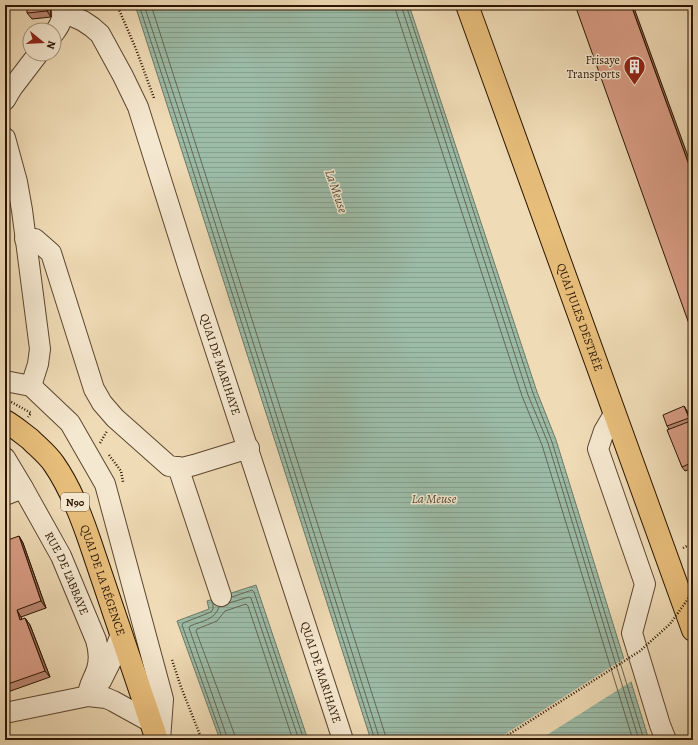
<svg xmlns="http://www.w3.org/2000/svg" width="698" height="745" font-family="Alegreya,serif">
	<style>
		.water { fill: url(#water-rules); stroke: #6f7965 }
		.pier { fill: #efdbb6 }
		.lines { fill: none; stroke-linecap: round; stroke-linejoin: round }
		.shore { stroke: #646854; stroke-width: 1 }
		.minor-casing { stroke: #5c462e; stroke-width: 22 }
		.major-casing { stroke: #2b1500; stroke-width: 24 }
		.path { stroke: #2b1500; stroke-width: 2.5; stroke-dasharray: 1 2; stroke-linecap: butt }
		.minor { stroke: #f5e8d0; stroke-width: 20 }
		.major { stroke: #e8be7b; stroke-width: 22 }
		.path-bridge { stroke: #2b1500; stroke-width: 2.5; stroke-dasharray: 1 2; stroke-linecap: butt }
		.wall { fill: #bb8773; stroke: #2b1500 }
		.shaded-wall { fill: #986e5e; stroke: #2b1500 }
		.building { fill: #d99d86; stroke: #2b1500 }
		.labels { text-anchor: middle; stroke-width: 3; stroke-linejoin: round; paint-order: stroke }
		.shield { fill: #f5e8d0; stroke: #68543e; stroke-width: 1 }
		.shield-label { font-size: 11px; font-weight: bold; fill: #2b1500 }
		.poi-label { font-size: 12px; fill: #2b1500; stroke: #f5e8d0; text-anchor: end }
		.street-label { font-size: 12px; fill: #2b1500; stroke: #f5e8d0 }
		.water-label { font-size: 13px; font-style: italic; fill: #534f3b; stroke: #f5e8d0 }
	</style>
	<defs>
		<pattern id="water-rules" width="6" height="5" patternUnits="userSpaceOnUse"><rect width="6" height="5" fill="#9cbca8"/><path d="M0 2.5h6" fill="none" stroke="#87a18f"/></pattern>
	</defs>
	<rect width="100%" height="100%" fill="#efdbb6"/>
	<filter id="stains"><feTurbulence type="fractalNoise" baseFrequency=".005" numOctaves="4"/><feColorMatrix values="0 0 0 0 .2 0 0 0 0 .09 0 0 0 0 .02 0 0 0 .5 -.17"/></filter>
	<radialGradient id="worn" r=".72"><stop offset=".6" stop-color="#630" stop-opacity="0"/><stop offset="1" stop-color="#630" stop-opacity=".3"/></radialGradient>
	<g class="water">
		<polygon points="135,5 409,5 537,392 556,440 649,740 371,740"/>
		<polygon points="256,585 308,740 220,740 177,621 209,609 207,601"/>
	</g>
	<polygon class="pier" points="625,658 632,681 539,740 496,740"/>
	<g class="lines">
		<g class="shore">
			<polyline points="139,5 179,127 375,740"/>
			<polyline points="144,5 184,126 380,740"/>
			<polyline points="151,5 385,734 386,740"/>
			<polyline points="395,5 396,11 522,396 542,445 633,740"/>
			<polyline points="401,5 528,395 548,443 639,740"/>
			<polyline points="406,5 533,393 552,442 644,740"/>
			<polyline points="232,597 252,590 254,592 304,740"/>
			<polyline points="213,603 213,609 211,612 183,623 182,625 223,740"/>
			<polyline points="229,603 249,597 251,598 299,740"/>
			<path d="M 219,607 C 215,620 202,621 190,626 L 189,628 L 228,740"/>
			<polyline points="235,740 234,733 196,631 197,629 217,621 225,611 246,604 248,606 293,740"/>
		</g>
		<defs>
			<g id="minor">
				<path id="s1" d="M 63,12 L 83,21 L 92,27 L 100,34 L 123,76 L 138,107 L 190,272 L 343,740"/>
				<path d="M 54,33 C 61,24 64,17 61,5"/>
				<polyline points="5,100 12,88 38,54"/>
				<polyline points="5,138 17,182 22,210 40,349 38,364 31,386"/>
				<polyline points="25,239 35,239 51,253 94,389 102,403 115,418 169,466 182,468 194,465 249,448"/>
				<polyline points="5,381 31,386 70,423 105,484 163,699 160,740"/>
				<polyline points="614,414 604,431 598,449 645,584 632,633 660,725 666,740"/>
				<path id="s2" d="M 5,458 L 23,488 L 61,556 L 96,640 C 99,650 100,659 97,669 C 94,679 88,686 88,696"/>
				<polyline points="178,467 221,596"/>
				<polyline points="5,495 23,488"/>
				<polyline points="101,681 111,661 121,634"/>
				<polyline points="5,713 88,696 106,698 113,701 151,722"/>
			</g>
			<g id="major">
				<path id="s3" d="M 467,5 L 693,630"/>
				<path id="s4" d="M 5,421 C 14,426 22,433 30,439 C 38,447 48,455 54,464 C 70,487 80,513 89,539 L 157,740"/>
			</g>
		</defs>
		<use href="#minor" class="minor-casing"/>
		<use href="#major" class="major-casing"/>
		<g class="path">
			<polyline points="117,5 136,49 154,98"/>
			<polyline points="6,399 31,413 28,417"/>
			<polyline points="100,443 107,431"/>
			<polyline points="109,455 121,471 123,482"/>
			<polyline points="683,548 693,543"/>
			<polyline points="172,660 181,687 202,740"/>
		</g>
		<use href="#minor" class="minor"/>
		<use href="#major" class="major"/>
		<polyline class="path-bridge" points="500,740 640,651 670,624 693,592"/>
	</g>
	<g class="wall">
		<polygon points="50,5 51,17 32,19 27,13"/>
		<polygon points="684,406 687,411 692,423 689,424 693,432 693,468 685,471 682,467 669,429 667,426"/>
		<polygon points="19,536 23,543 46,608 21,617 22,620 25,618 30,625 50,677 5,693 5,584 7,584"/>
	</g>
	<g class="shaded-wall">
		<polygon points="46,5 50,5 51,17 47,11"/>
		<polygon points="631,5 633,5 693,170 693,176"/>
		<polygon points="684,406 687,411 692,423 689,418"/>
		<polygon points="688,422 691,426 693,432 693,435"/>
		<polygon points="19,536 23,543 46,608 41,601"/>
		<polygon points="17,610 21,617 25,627 20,620"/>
		<polygon points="25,618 30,625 50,677 45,671"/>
	</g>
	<g class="building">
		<polygon points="27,5 46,5 47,11 27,13"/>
		<polygon points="575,5 631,5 693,176 693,335"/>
		<polygon points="684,406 689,418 667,426 663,415"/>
		<polygon points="688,422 693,435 693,462 682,467 667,430"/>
		<polygon points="19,536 41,601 17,610 20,620 25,618 45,671 5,685 5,584 7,584 5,579 5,541"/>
	</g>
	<defs>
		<symbol id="building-pin" viewBox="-11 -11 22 30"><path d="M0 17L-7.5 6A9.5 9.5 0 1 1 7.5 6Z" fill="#8f2418" stroke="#f5e8d0"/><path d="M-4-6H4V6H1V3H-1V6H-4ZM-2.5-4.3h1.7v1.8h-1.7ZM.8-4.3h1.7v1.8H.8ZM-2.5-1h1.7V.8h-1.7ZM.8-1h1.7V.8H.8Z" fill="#fff"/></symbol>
	</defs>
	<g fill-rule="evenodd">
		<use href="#building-pin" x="622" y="54" width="25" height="34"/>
	</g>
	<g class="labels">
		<rect class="shield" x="61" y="493" width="28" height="18" rx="3"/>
		<g class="shield-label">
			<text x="75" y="506">N90</text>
		</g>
		<g class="poi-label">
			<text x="620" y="64">Frisaye<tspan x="620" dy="14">Transports</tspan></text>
		</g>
		<g class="street-label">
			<text dy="4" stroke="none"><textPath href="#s3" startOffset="332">QUAI JULES DESTRÉE</textPath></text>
			<text dy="4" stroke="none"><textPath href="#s1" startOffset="396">QUAI DE MARIHAYE</textPath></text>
			<text dy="4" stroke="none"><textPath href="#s2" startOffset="131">RUE DE L'ABBAYE</textPath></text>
			<text dy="4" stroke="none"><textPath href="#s4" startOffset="192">QUAI DE LA RÉGENCE</textPath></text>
			<text dy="4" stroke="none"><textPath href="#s1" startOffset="720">QUAI DE MARIHAYE</textPath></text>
		</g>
		<g class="water-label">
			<text transform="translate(337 191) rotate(71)" y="5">La Meuse</text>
			<text x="434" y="503">La Meuse</text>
		</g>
	</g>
	<rect width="698" height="745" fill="none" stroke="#efdbb6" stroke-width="20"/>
	<rect x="6" y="6" width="686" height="733" fill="none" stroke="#2b1500" stroke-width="2"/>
	<rect x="10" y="10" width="678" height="725" fill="none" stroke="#2b1500"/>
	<g transform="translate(42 42) rotate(108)"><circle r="19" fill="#f5e8d0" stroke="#a4947d"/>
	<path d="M0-3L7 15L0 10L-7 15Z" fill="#8f2418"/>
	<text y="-6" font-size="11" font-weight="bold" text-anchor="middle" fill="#2b1500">N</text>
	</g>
	<rect width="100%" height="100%" filter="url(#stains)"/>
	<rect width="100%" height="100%" fill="url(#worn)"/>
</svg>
